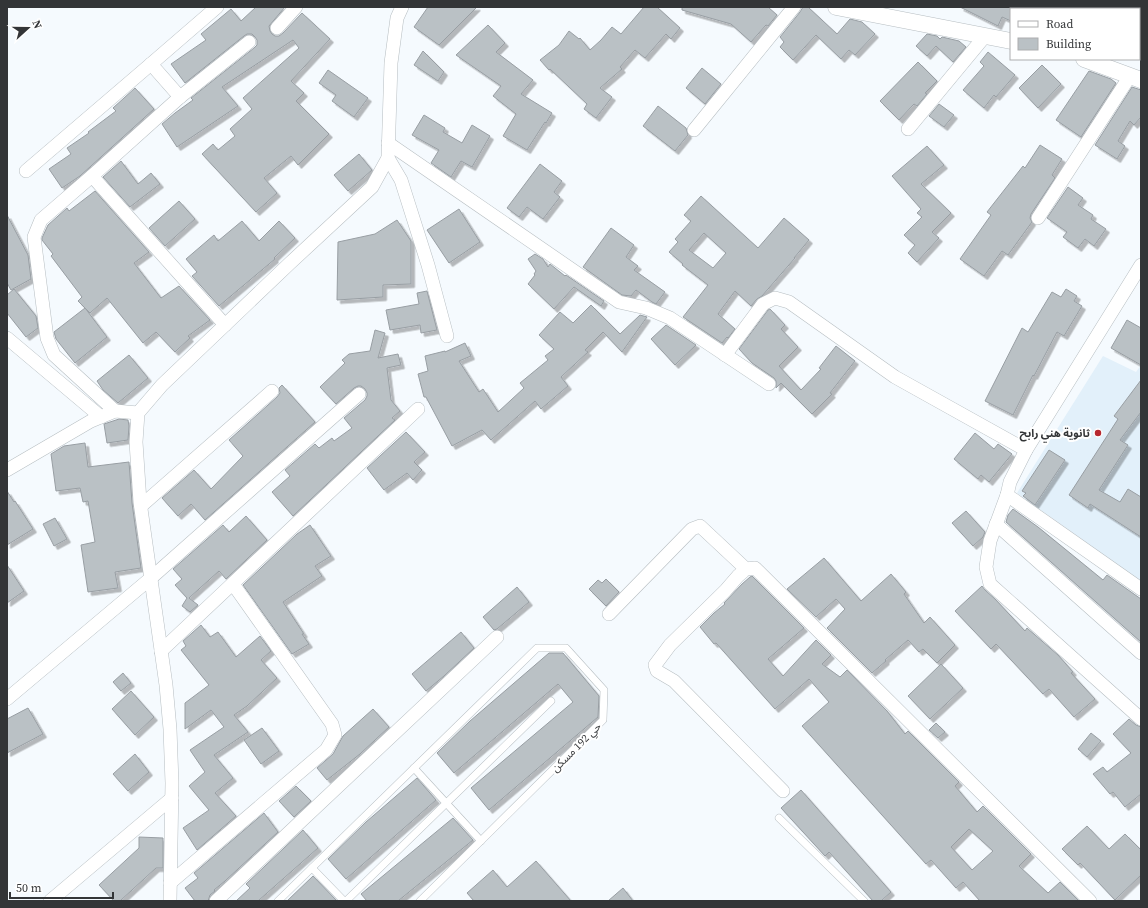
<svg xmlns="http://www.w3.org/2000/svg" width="1148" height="908" font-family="'Source Serif 4','Noto Sans Arabic',serif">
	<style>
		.built { fill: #e2f0fa }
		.building { fill: #bac1c5; stroke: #989ea3; fill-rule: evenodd; filter: url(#shadow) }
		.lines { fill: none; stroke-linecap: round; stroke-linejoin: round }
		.service-casing { stroke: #b7bec2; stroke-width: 8 }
		.minor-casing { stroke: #b7bec2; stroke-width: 14 }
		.tertiary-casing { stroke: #b7bec2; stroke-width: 17 }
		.service { stroke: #fff; stroke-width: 7 }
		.minor { stroke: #fff; stroke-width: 13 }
		.tertiary { stroke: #fff; stroke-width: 16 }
		.poi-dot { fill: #b7272f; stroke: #fff; stroke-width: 1.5 }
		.labels { text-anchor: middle; stroke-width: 4; stroke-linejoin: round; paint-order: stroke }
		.poi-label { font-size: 11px; font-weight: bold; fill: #333537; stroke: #fff; text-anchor: end }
		.street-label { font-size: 11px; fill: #333537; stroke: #fff }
	</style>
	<defs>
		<filter id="shadow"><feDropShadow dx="3.5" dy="3.5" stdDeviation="0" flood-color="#0004"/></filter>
	</defs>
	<rect width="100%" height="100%" fill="#f5fafe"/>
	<polygon class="built" points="1103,356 1136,372 1141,365 1141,588 1140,581 1017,493"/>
	<g class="building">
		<polygon points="256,7 285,7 269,26 270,31 272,34 275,36 279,36 283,33 302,13 330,39 291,81 304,93 296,101 329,134 298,165 291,156 264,178 277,193 256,212 202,154 213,144 218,150 235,136 230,129 252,109 243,98 299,48 293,40 222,87 238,106 177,147 162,124 175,113 193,100 191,98 254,48 257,45 257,40 255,37 252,34 247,34 244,36 185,83 171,64 206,40 201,34 231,9 241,21"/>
		<polygon points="428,7 477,7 439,45 414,27"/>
		<polygon points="644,7 657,7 680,28 671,39 666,34 645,58 635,50 620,67 622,69 600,88 612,97 596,118 584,109 587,104 550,69 549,70 540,60 559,45 569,31 579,39 580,38 590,50 601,40 612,27 621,34"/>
		<polygon points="682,7 768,7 777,15 768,26 766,25 751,42 731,24 682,10"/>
		<polygon points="803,7 808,7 837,34 850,19 862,22 875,34 855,55 849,50 841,59 816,35 793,60 780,47 784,42 780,37 800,12"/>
		<polygon points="960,7 1011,7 1011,21 1002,17 998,26"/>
		<polygon points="488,25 505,43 496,52 533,80 521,94 552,113 546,123 545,122 527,150 503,136 516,114 493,96 501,86 456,55"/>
		<polygon points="927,34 937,36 940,39 942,37 959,41 966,47 953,62 936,46 927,56 916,46"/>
		<polygon points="423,51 444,72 438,81 414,65"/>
		<polygon points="988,52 1015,75 996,97 994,95 984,108 963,90 984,66 980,62"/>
		<polygon points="918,62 937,81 925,93 927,94 917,106 914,104 899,120 880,101"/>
		<polygon points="1042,65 1061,84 1038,108 1019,88"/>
		<polygon points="702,68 721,84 705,104 686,88"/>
		<polygon points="328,70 368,98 354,117 332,101 336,95 319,83"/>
		<polygon points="1089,71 1111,79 1116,83 1081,137 1056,120"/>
		<polygon points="1132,87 1141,90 1141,117 1134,125 1130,121 1118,141 1125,146 1117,159 1095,145"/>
		<polygon points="135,88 154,109 80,176 62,188 49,169 71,154 67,148 89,133 88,132 116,111 113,108"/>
		<polygon points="939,104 954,115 944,127 929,116"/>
		<polygon points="658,106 686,128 688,135 675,151 643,126"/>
		<polygon points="424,115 445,128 443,132 462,143 472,125 490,136 472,167 461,161 451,177 431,163 439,150 412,135"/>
		<polygon points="1040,145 1062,159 1052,175 1055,178 1031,214 1030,218 1032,222 1008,255 1002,251 984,276 960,259 991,215 987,212 1023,166 1025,168"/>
		<polygon points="927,146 944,165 921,184 951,213 932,232 939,238 917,262 908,253 915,245 904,235 922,217 917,213 921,209 892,176"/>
		<polygon points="359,154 372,170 348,191 334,175"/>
		<polygon points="121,161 138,184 151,173 160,184 130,207 103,177"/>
		<polygon points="540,164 562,181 554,192 560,197 543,219 527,207 519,217 507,208"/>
		<polygon points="1068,187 1083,198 1078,205 1093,215 1091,219 1106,229 1094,246 1085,239 1078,248 1063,237 1067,232 1047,218"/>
		<polygon points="95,191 149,252 134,263 161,298 179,286 210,320 188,336 190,338 175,352 156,332 143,343 107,298 90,313 78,301 82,297 51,256 53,254 42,240 42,238 48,225 67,208 69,211"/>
		<path d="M 701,196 L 758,248 L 784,218 L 809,240 L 794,258 L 795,258 L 762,296 L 757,299 L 751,306 L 735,291 L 718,314 L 735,329 L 728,338 L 727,337 L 722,343 L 683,317 L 708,285 L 682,265 L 683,264 L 669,252 L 678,242 L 675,239 L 691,221 L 684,215 ZM 704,233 L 726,253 L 713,268 L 689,250 Z"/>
		<polygon points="179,201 195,219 165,246 149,228"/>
		<polygon points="459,209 480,242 449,263 427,230"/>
		<polygon points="7,215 28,255 31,279 11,290 7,283"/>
		<polygon points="397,220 411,241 411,284 383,285 383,297 337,300 338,242 375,234"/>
		<polygon points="242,221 259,241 279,221 295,238 274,258 275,259 219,306 192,276 197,272 186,259 214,235 218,241"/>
		<polygon points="611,228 634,245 626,257 638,266 634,270 665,292 656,304 652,302 636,290 631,296 622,295 583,267"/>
		<polygon points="535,254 543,259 548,267 550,264 565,276 566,275 604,301 601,306 574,287 554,309 528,284 535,275 534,274 536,271 528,259"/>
		<polygon points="14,289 36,316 38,328 26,337 7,313 7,295"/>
		<polygon points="1066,289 1077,296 1074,301 1082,306 1064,336 1057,332 1034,376 1033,375 1013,415 985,401 1022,328 1028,332 1052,292 1061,297"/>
		<polygon points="427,291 437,330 421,333 420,325 390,330 386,310 419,304 417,293"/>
		<polygon points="591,305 620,334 640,315 647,317 622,352 603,332 585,350 588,352 561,377 568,386 541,409 535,401 491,440 482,430 452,446 426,397 424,397 418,374 428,371 425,356 445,351 445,352 465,343 471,356 459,361 479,392 483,389 498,412 524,388 520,383 548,360 545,356 554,349 539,335 560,312 573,323"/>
		<polygon points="85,308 107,337 75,363 56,339 54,332"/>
		<polygon points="770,309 785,325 781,329 798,347 779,366 801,390 821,369 819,368 836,346 855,361 830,393 832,394 812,414 781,383 776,388 776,381 774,378 752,363 739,349 768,310"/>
		<polygon points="1127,320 1141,328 1141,365 1111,348"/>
		<polygon points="666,325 696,345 675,365 651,339"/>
		<polygon points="375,330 385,333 378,358 398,354 401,365 387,368 391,400 400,411 392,418 395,420 293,516 272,492 290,476 285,470 315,444 319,448 332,438 334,441 352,428 344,418 365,400 367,396 367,393 365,389 361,386 358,386 354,388 336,404 320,387 345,363 342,360 349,354 370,351"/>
		<polygon points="129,355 148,378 118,403 103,390 97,381"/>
		<polygon points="1141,380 1141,412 1120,440 1128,445 1099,490 1120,502 1128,489 1141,497 1141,537 1090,504 1088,508 1069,495 1118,419 1114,416"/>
		<polygon points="282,385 315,422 205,520 191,504 178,516 162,498 194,470 211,489 243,456 229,440 277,397 280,393 279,388"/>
		<polygon points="119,419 128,420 129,426 128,440 107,443 104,424"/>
		<polygon points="406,432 425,452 414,462 422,470 413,480 407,473 384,490 367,468"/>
		<polygon points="975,433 994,449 998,444 1012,454 989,482 981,475 978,479 954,459"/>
		<polygon points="85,443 88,467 129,462 132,503 141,568 115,572 118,588 88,592 81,545 95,542 88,501 83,502 80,488 56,491 51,454 64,446"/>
		<polygon points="1049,450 1065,460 1035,505 1023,496 1026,493 1022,491"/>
		<polygon points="7,491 14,502 15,501 33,529 7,545"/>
		<polygon points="1013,509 1038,527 1103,580 1107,575 1141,599 1141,642 1006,522 1008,515"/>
		<polygon points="966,511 985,532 983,537 973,546 952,523"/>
		<polygon points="246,516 267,540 226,579 219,571 189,598 198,605 190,612 182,606 187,598 175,585 182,579 173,569 223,525 229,532"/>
		<polygon points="55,518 67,539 54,546 43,524"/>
		<polygon points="310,525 331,556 315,566 322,576 283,602 304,634 302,634 309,644 292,654 243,585 297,534"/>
		<polygon points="824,558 861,601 891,574 906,592 904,594 924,623 930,617 955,645 937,663 923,649 919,652 908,640 885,660 886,661 872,673 827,628 845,609 836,599 816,617 787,589"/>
		<polygon points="7,565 24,591 7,603"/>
		<path d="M 752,576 L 804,628 L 768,659 L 783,676 L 816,640 L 831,655 L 822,664 L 840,677 L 847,670 L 887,711 L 905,734 L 908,731 L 959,782 L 955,786 L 977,812 L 983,806 L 1031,854 L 1019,866 L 1048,893 L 1060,882 L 1079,901 L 980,901 L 963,882 L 956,888 L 931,860 L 926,864 L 802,726 L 829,702 L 809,679 L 775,709 L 716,643 L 714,644 L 700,627 L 714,613 L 725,604 L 724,603 L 742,584 L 750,577 ZM 969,829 L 993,851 L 972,870 L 951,847 Z"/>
		<polygon points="606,579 619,592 606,606 589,589 598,580 602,583"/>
		<polygon points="982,586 985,590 995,599 1025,631 1027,628 1058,655 1073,672 1071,673 1095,699 1074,717 1049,689 1043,694 996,644 991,649 955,611"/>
		<polygon points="517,587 529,602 497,629 494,630 483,617"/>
		<polygon points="201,625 210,637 218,632 236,657 260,636 271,651 261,660 277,678 247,706 234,715 248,732 214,755 233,778 215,793 236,816 197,850 183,828 209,810 189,786 205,772 190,750 224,727 211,710 185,729 185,703 209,685 181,650 186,646 183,641"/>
		<polygon points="461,632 474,648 444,676 426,691 412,674"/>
		<polygon points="549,653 563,653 599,696 598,717 489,810 471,788 573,702 558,684 454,773 437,753 470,721"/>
		<polygon points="941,664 963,688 930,719 908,696"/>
		<polygon points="123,673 131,683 121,691 113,682"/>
		<polygon points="131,691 154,717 135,735 112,709"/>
		<polygon points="28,708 43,734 7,753 7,719"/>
		<polygon points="373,709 389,727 360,754 327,780 317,768 333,754 343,736"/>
		<polygon points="1129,719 1136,725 1141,727 1141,794 1125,807 1113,792 1110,794 1093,774 1103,767 1107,772 1131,753 1113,734"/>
		<polygon points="936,723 945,732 938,738 929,730"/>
		<polygon points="262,728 279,751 261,764 244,740"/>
		<polygon points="1091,733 1101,741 1087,757 1078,749"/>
		<polygon points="135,754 149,772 128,791 113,774"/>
		<polygon points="417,778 436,800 346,879 328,859 366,822"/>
		<polygon points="296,786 311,801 294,817 279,801"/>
		<polygon points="801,790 891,892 881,901 873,901 829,852 825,856 781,808"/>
		<polygon points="264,813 278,832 225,881 214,890 215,891 210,895 208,901 195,901 185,888 198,878 194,873"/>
		<polygon points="453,818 473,840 398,901 367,901 361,894"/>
		<polygon points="1087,826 1109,849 1125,834 1141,850 1141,875 1115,900 1080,863 1078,865 1062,849"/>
		<polygon points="303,830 318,848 258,901 236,901 250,888 246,884"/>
		<polygon points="139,837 163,838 163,868 156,868 120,901 114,901 99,885 139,848"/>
		<polygon points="536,861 571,901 474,901 467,893 493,870 507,887"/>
		<polygon points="313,876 337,901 287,901"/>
		<polygon points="623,888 633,901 608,901"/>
	</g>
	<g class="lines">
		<defs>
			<g id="service">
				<polyline points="414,768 481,841"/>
				<polyline points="779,818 864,901"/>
				<polyline points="312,868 344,901"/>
				<polyline points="278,901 537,648 566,648 604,690 603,720 420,901"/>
				<polyline points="346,901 551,701"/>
			</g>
			<g id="minor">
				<polyline points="1058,9 1059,7"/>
				<polyline points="277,28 296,7"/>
				<polyline points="180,97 151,64 217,7"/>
				<polyline points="908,129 985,36"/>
				<polyline points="694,130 794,7"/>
				<polyline points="388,143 619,302 646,308 670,318 769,384"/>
				<polyline points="388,158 401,180 428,265 447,336"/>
				<polyline points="26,171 151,64"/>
				<polyline points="92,176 225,325"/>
				<polyline points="1038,218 1130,76"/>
				<polyline points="1141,265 1026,450 1010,482 1007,495 1141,589"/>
				<polyline points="7,338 101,417"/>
				<polyline points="725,355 763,304 775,298 789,302 895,377 1026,450"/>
				<polyline points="115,411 54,355 47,338 34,237 41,220 92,176 180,97 249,42"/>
				<polyline points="7,470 91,421 115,411 138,413"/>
				<polyline points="1007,495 990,541 986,567 990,584 1141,719"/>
				<polyline points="141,506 272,391"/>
				<polyline points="996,524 1141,653"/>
				<polyline points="609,614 692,529 700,526 746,569"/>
				<polyline points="161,651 418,409"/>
				<polyline points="7,699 151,578 359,394"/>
				<polyline points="783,791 674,681 657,671 655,665 670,645 725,591 738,576 746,569 755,568 1090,901"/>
				<polyline points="170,883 326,750 335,735 332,724 233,584"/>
				<polyline points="50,901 172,798"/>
				<polyline points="170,901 172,783 170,729 166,685 140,502 136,442 138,413 162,385 289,264 372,187 388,158 391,63 397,18 402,7"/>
				<polyline points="216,901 497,637"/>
			</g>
			<g id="tertiary">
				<polyline points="836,7 1011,41"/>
				<polyline points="1084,59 1141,80"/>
			</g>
		</defs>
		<use href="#service" class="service-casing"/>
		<use href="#minor" class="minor-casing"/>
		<use href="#tertiary" class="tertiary-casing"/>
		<use href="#service" class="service"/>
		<use href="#minor" class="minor"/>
		<use href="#tertiary" class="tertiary"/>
	</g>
	<circle class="poi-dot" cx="1098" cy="433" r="4"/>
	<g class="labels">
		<g class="poi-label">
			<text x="1090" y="437">ثانوية هني رابح</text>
		</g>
		<g class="street-label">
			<text transform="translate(576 747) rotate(-45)" y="4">حي 192 مسكن</text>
		</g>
	</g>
	<rect width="1148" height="908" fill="none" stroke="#333537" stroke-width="16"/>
	<rect x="1010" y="8" width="130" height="52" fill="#ffffff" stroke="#adaeaf"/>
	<rect x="1018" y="21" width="20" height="6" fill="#ffffff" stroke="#adaeaf"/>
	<text x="1046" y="28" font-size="12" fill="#333537">Road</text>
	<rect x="1018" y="38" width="20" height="12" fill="#bac1c5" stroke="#adaeaf"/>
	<text x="1046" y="48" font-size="12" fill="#333537">Building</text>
	<g transform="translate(28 28) rotate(69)" stroke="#ffffff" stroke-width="3" paint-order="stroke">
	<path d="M0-3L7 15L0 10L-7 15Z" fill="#333537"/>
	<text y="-6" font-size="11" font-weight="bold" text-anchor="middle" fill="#333537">N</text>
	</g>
	<path d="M10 892v6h103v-6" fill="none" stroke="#333537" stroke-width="2"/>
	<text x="16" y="892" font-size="12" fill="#333537" stroke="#ffffff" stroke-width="3" paint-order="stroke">50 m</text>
</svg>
